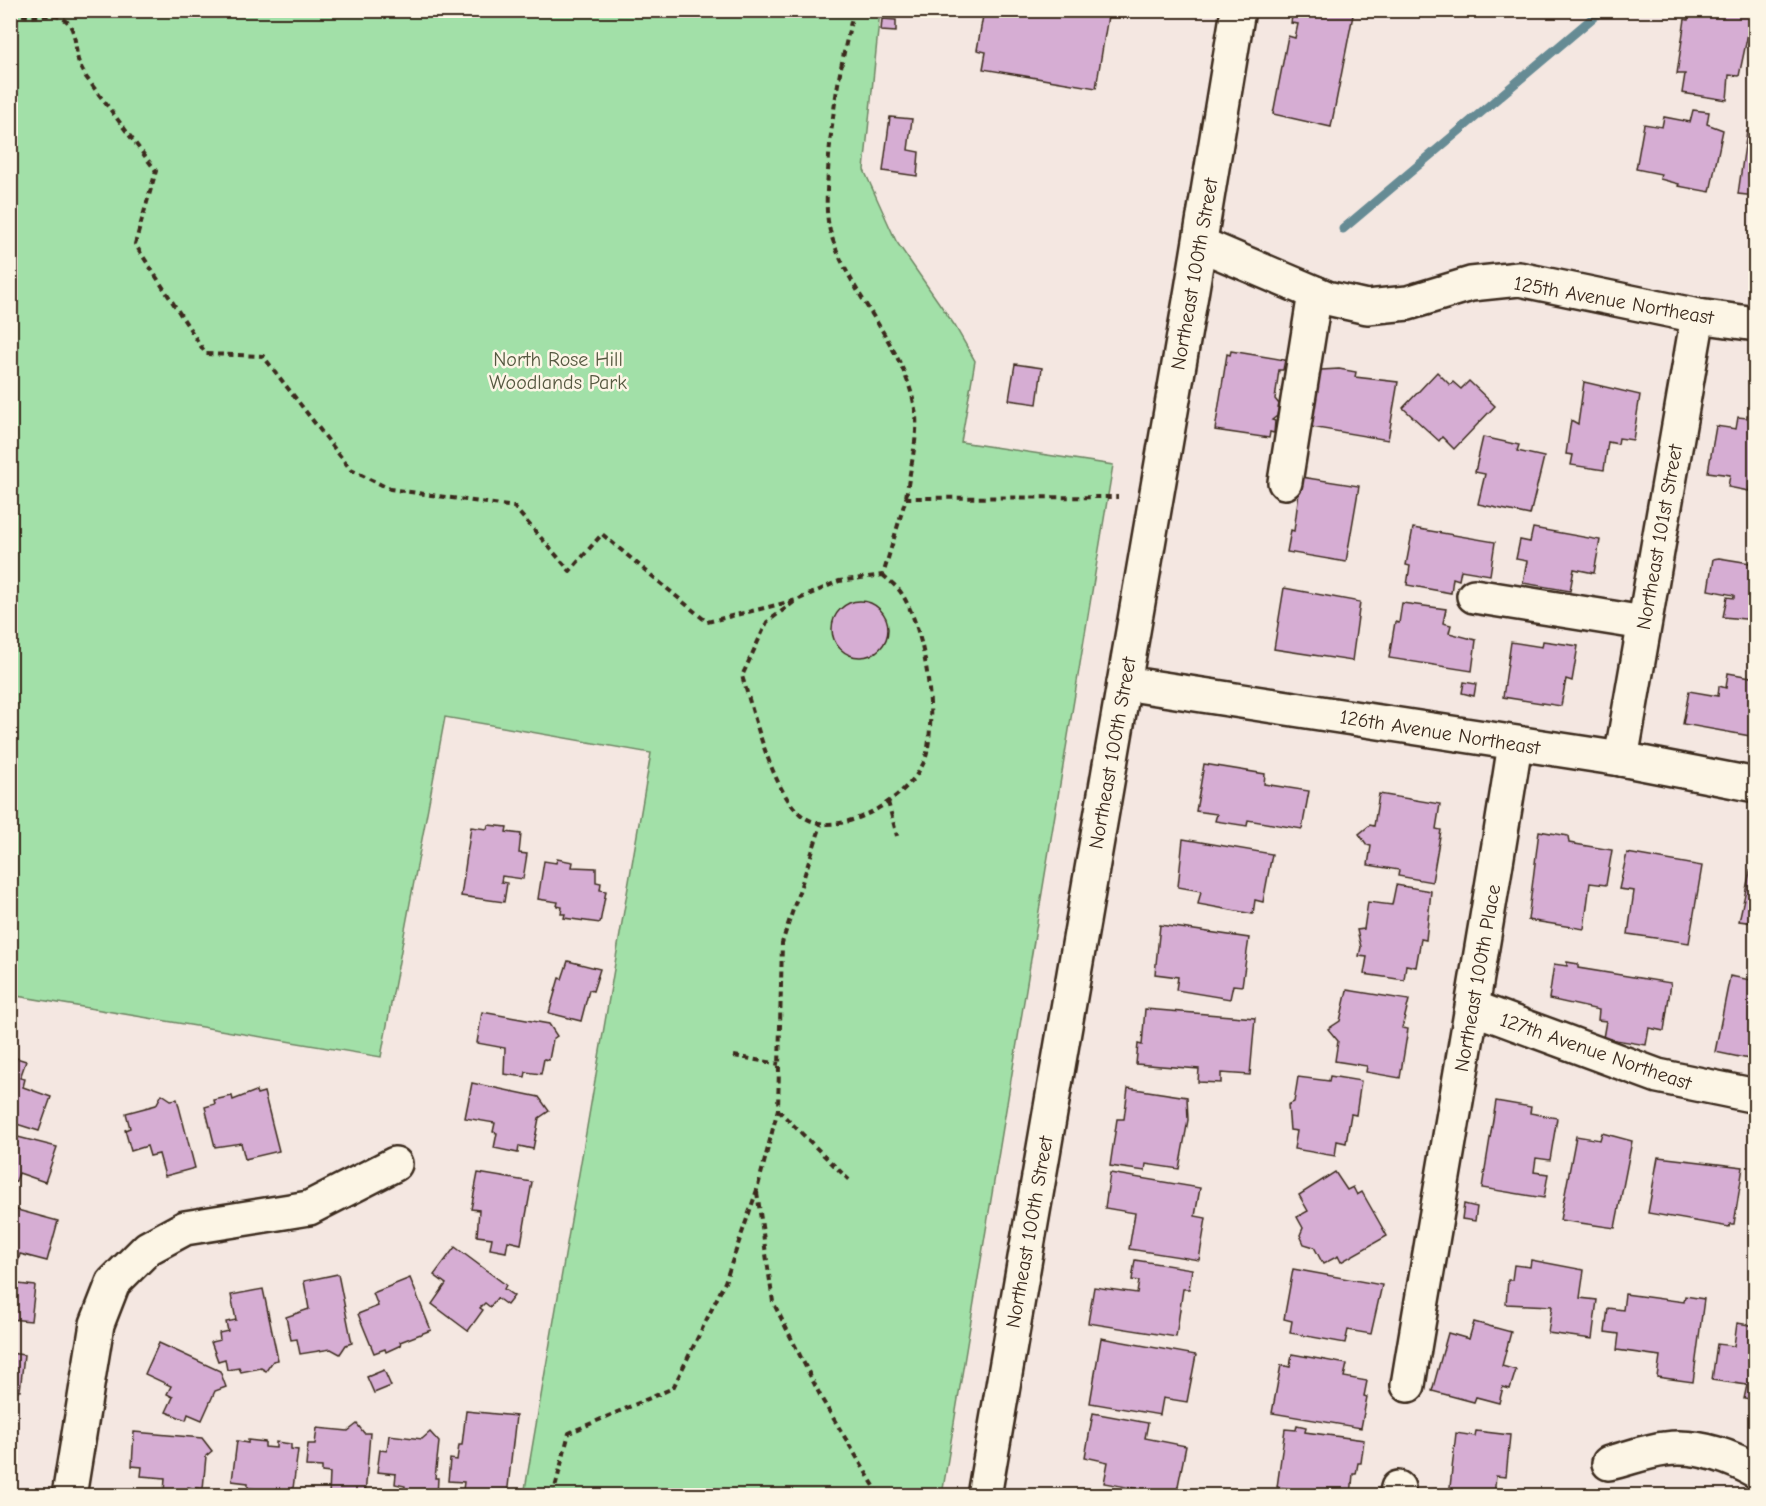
<svg xmlns="http://www.w3.org/2000/svg" width="1766" height="1506" font-family="'Comic Neue',sans-serif">
	<style>
		.green { fill: #a2e0a8; stroke: #6e8563; stroke-width: 1.5 }
		.lines { fill: none; stroke-linecap: round; stroke-linejoin: round }
		.stream { stroke: #668b94; stroke-width: 9 }
		.building { fill: #d6add3; stroke: #3b2a1e; stroke-width: 1.5 }
		.minor-casing { stroke: #3b2a1e; stroke-width: 38 }
		.path { stroke: #3b2a1e; stroke-width: 4; stroke-dasharray: 6 4.5; stroke-linecap: butt }
		.minor { stroke: #fcf5e5; stroke-width: 33 }
		.labels { text-anchor: middle; stroke-width: 5; stroke-linejoin: round; paint-order: stroke }
		.street-label { font-size: 20px; fill: #3b2a1e; stroke: #fcf5e5 }
		.park-label { font-size: 20px; fill: #555840; stroke: #fcf5e5 }
	</style>
	<rect width="100%" height="100%" fill="#f4e7e1"/>
	<filter id="ink" filterUnits="userSpaceOnUse"><feTurbulence type="fractalNoise" baseFrequency=".0167" numOctaves="2"/><feDisplacementMap in="SourceGraphic" scale="12" xChannelSelector="R" yChannelSelector="G"/><feConvolveMatrix kernelMatrix="1 2 1 2 8 2 1 2 1" color-interpolation-filters="sRGB"/></filter>
	<g filter="url(#ink)">
		<polygon class="green" points="10,11 880,11 864,170 896,241 955,326 975,361 961,442 1113,465 942,1495 524,1495 651,753 445,717 381,1057 11,995"/>
		<g class="lines">
			<polyline class="stream" points="1343,229 1602,10"/>
		</g>
		<g class="building">
			<polygon points="984,10 1109,10 1096,88 983,69 986,52 977,50"/>
			<polygon points="1293,10 1354,10 1331,127 1273,114 1288,36 1295,38 1298,24 1291,23"/>
			<polygon points="1711,10 1753,10 1739,76 1729,75 1727,100 1682,93 1685,74 1677,74 1685,19 1688,20 1689,13 1710,16"/>
			<polygon points="882,19 896,20 896,32 881,31"/>
			<polygon points="1693,110 1709,112 1707,124 1723,130 1710,192 1678,186 1679,184 1660,179 1661,174 1636,169 1644,124 1662,127 1664,117 1690,122"/>
			<polygon points="890,117 912,119 908,150 919,152 917,176 883,171"/>
			<polygon points="1747,131 1756,132 1756,196 1738,194"/>
			<polygon points="1231,351 1285,360 1283,370 1279,370 1275,399 1279,404 1277,416 1272,420 1275,421 1274,433 1270,432 1269,438 1215,430 1227,354 1230,355"/>
			<polygon points="1015,364 1042,368 1037,404 1009,400"/>
			<polygon points="1339,369 1356,372 1355,377 1398,382 1388,440 1311,427 1319,373 1321,370"/>
			<polygon points="1437,372 1450,385 1453,382 1461,389 1469,381 1495,406 1454,449 1442,437 1439,441 1403,408"/>
			<polygon points="1584,382 1640,395 1633,440 1619,438 1618,444 1608,442 1604,470 1571,465 1573,455 1566,454 1571,420 1578,424"/>
			<polygon points="1747,415 1756,416 1756,479 1751,479 1749,491 1728,487 1730,475 1708,472 1716,426 1736,429 1738,417 1747,418"/>
			<polygon points="1483,437 1519,445 1517,451 1544,457 1530,515 1478,504 1485,474 1475,472"/>
			<polygon points="1301,477 1359,486 1346,562 1287,552 1291,530 1294,531"/>
			<polygon points="1413,528 1495,542 1490,575 1461,570 1459,580 1453,578 1451,593 1407,585 1410,566 1406,565"/>
			<polygon points="1533,528 1600,540 1594,573 1574,569 1570,591 1523,583 1527,561 1516,559 1520,540 1530,542"/>
			<polygon points="1719,558 1756,564 1756,620 1723,617 1727,597 1734,598 1734,595 1708,590 1713,559"/>
			<polygon points="1284,588 1360,602 1352,661 1274,649"/>
			<circle cx="860" cy="629" r="28"/>
			<polygon points="1402,603 1446,609 1443,623 1451,625 1449,633 1476,640 1472,671 1389,658 1395,622 1399,623"/>
			<polygon points="1543,641 1578,646 1572,681 1566,679 1561,706 1503,697 1511,642 1542,647"/>
			<polygon points="1728,673 1756,678 1756,737 1683,724 1689,691 1718,696 1719,686 1726,688"/>
			<polygon points="1464,682 1476,684 1474,696 1462,693"/>
			<polygon points="1204,764 1265,774 1264,784 1309,791 1302,829 1248,820 1247,826 1215,821 1217,814 1196,811"/>
			<polygon points="1379,794 1440,804 1436,829 1441,830 1432,882 1398,876 1399,870 1368,865 1371,846 1367,845 1359,834 1370,825 1374,826"/>
			<polygon points="488,825 507,827 506,832 521,834 519,853 527,854 523,879 502,876 501,882 507,883 504,902 461,896 471,827 487,829"/>
			<polygon points="1539,831 1568,836 1569,843 1612,850 1606,885 1590,883 1584,929 1528,920"/>
			<polygon points="1183,839 1272,854 1263,902 1255,900 1253,914 1198,904 1201,891 1178,887"/>
			<polygon points="1627,853 1702,866 1689,943 1628,934 1634,891 1619,889"/>
			<polygon points="557,859 573,862 572,867 596,868 596,882 601,883 600,890 606,891 600,923 564,918 565,914 561,914 562,907 557,906 558,902 538,899 544,861 556,863"/>
			<polygon points="1750,871 1756,872 1756,940 1752,939 1754,923 1739,921"/>
			<polygon points="1396,885 1431,891 1426,940 1421,939 1416,967 1406,965 1404,980 1364,974 1367,957 1359,956 1361,947 1357,930 1364,929 1368,902 1392,905"/>
			<polygon points="1160,925 1249,938 1242,986 1233,985 1230,999 1176,990 1178,977 1155,974"/>
			<polygon points="568,961 600,969 593,991 589,990 581,1021 549,1013 559,978 562,979"/>
			<polygon points="1567,962 1578,964 1578,968 1671,983 1664,1031 1649,1028 1646,1045 1603,1038 1606,1021 1598,1020 1599,1010 1549,999 1554,964 1567,966"/>
			<polygon points="1730,976 1756,981 1754,1060 1715,1052"/>
			<polygon points="1347,990 1409,1000 1402,1028 1408,1029 1400,1078 1366,1072 1367,1066 1335,1061 1338,1041 1328,1029 1340,1021"/>
			<polygon points="1145,1009 1255,1018 1250,1075 1221,1073 1221,1083 1198,1082 1199,1069 1136,1064 1138,1044 1142,1045"/>
			<polygon points="482,1012 549,1024 557,1036 553,1039 549,1060 544,1059 541,1074 526,1072 525,1077 504,1074 505,1048 477,1043"/>
			<polygon points="10,1056 26,1061 20,1078 25,1079 23,1087 51,1097 39,1131 10,1122"/>
			<polygon points="1330,1076 1361,1081 1356,1115 1351,1114 1346,1143 1337,1141 1335,1156 1294,1149 1297,1131 1290,1130 1288,1105 1294,1102 1298,1077 1329,1081"/>
			<polygon points="472,1083 539,1097 549,1111 539,1118 533,1149 519,1146 518,1153 494,1148 497,1133 493,1132 495,1123 465,1118"/>
			<polygon points="1128,1088 1187,1097 1188,1120 1179,1169 1146,1164 1145,1171 1110,1166 1117,1119 1124,1119"/>
			<polygon points="256,1091 257,1094 264,1092 279,1151 245,1159 241,1143 215,1147 205,1107 215,1104 214,1100 232,1096 233,1100"/>
			<polygon points="162,1094 171,1100 177,1099 195,1168 165,1176 159,1154 150,1156 147,1146 131,1151 125,1130 130,1128 126,1113 156,1105"/>
			<polygon points="1496,1101 1531,1107 1530,1113 1557,1118 1550,1160 1536,1158 1534,1172 1548,1174 1544,1198 1482,1188"/>
			<polygon points="1602,1133 1632,1141 1615,1228 1560,1220 1576,1136 1600,1140"/>
			<polygon points="10,1135 57,1147 45,1182 19,1173 16,1181 10,1182"/>
			<polygon points="1658,1157 1743,1167 1734,1224 1730,1224 1729,1227 1648,1213"/>
			<polygon points="1335,1172 1347,1190 1353,1187 1357,1195 1362,1192 1387,1236 1341,1262 1338,1256 1323,1264 1314,1247 1304,1244 1300,1235 1303,1228 1297,1217 1308,1211 1299,1195"/>
			<polygon points="478,1173 532,1182 521,1244 508,1241 506,1252 490,1249 492,1238 477,1236 479,1210 471,1209"/>
			<polygon points="1110,1173 1200,1188 1195,1216 1206,1218 1199,1260 1129,1249 1135,1213 1105,1208"/>
			<polygon points="1464,1204 1477,1207 1475,1221 1462,1219"/>
			<polygon points="10,1208 58,1221 47,1261 20,1254 15,1273 10,1272"/>
			<polygon points="455,1247 506,1285 504,1289 514,1296 507,1305 497,1298 490,1307 485,1303 480,1308 483,1310 468,1331 432,1304 446,1284 434,1275"/>
			<polygon points="1135,1260 1192,1269 1189,1289 1183,1289 1176,1337 1088,1323 1094,1287 1137,1293 1139,1281 1132,1280"/>
			<polygon points="1531,1260 1584,1270 1580,1298 1597,1300 1592,1339 1548,1333 1552,1306 1506,1304 1508,1280 1512,1280 1514,1265 1530,1267"/>
			<polygon points="1293,1269 1382,1285 1371,1334 1348,1330 1345,1343 1290,1333 1292,1321 1284,1319"/>
			<polygon points="338,1274 352,1343 346,1345 340,1354 331,1349 300,1354 297,1339 291,1340 286,1317 309,1309 304,1281"/>
			<polygon points="410,1278 431,1330 400,1342 401,1345 386,1352 385,1349 374,1353 358,1314 378,1306 373,1293"/>
			<polygon points="10,1283 35,1286 31,1321 10,1319"/>
			<polygon points="263,1289 278,1360 273,1361 266,1371 261,1368 241,1372 239,1368 227,1370 225,1359 218,1361 211,1342 220,1340 219,1333 228,1331 226,1322 236,1320 231,1295"/>
			<polygon points="1625,1294 1684,1302 1685,1296 1704,1299 1693,1382 1657,1377 1660,1356 1617,1350 1619,1334 1605,1332 1608,1308 1623,1310"/>
			<polygon points="1474,1322 1511,1332 1502,1366 1516,1370 1510,1389 1503,1387 1499,1403 1476,1397 1474,1402 1432,1391 1448,1333 1469,1339"/>
			<polygon points="1737,1323 1756,1326 1756,1401 1744,1399 1747,1385 1712,1380 1717,1344 1734,1346"/>
			<polygon points="1101,1338 1196,1355 1187,1402 1163,1398 1160,1415 1090,1403"/>
			<polygon points="159,1343 220,1371 226,1387 215,1391 202,1420 188,1414 186,1420 166,1412 173,1397 167,1394 171,1386 145,1374"/>
			<polygon points="10,1353 24,1355 20,1391 10,1390"/>
			<polygon points="1292,1354 1347,1364 1344,1377 1367,1381 1364,1396 1367,1397 1361,1428 1272,1413 1281,1365 1290,1367"/>
			<polygon points="384,1370 391,1386 374,1393 367,1377"/>
			<polygon points="466,1411 516,1416 507,1496 472,1496 473,1491 463,1490 464,1482 448,1481 450,1459 457,1460 459,1445 462,1445"/>
			<polygon points="1093,1413 1148,1423 1145,1438 1186,1446 1176,1496 1104,1483 1108,1462 1085,1457"/>
			<polygon points="357,1424 364,1433 370,1433 365,1496 329,1496 330,1473 322,1472 322,1467 306,1466 308,1444 315,1444 317,1428 348,1431"/>
			<polygon points="1297,1425 1306,1427 1305,1432 1364,1440 1361,1463 1358,1463 1356,1474 1353,1474 1351,1496 1277,1487 1285,1429 1296,1430"/>
			<polygon points="1476,1431 1510,1435 1506,1477 1496,1476 1494,1496 1449,1496 1456,1433 1475,1436"/>
			<polygon points="134,1432 202,1438 212,1451 206,1456 203,1489 188,1487 187,1495 164,1493 165,1478 141,1476 142,1467 132,1466"/>
			<polygon points="430,1432 439,1442 435,1478 438,1478 437,1496 404,1496 405,1486 395,1484 396,1474 377,1472 380,1450 387,1451 389,1435 422,1439"/>
			<polygon points="248,1440 265,1442 265,1447 276,1448 276,1442 291,1444 291,1449 298,1450 292,1496 257,1496 257,1489 248,1488 248,1483 232,1481 237,1441 248,1443"/>
		</g>
		<g class="lines">
			<defs>
				<g id="minor">
					<polyline points="1200,244 1327,298 1367,307 1408,303 1471,284 1519,279 1698,316 1756,324"/>
					<polyline points="1285,482 1315,293"/>
					<polyline points="1474,596 1644,623"/>
					<polyline points="1124,683 1621,759 1756,785"/>
					<polyline points="1621,759 1698,316"/>
					<polyline points="1474,1008 1658,1076 1756,1096"/>
					<path d="M 1408,1385 C 1443,1171 1482,958 1515,744"/>
					<path d="M 1609,1463 C 1627,1459 1646,1451 1665,1449 C 1696,1445 1729,1456 1756,1471"/>
					<polyline points="69,1496 97,1324 113,1283 148,1248 185,1228 309,1208 395,1164"/>
					<polyline points="984,1496 1192,289 1238,10"/>
					<polyline points="1396,1496 1398,1488"/>
				</g>
			</defs>
			<use href="#minor" class="minor-casing"/>
			<g class="path">
				<path d="M 14,10 L 16,14 C 30,18 39,15 53,16 C 77,17 74,43 78,60 C 80,66 84,72 86,77 L 156,171 L 135,244 L 206,354 L 263,356 L 351,470 L 390,489 L 514,507 L 570,571 L 602,534 L 707,622 L 797,600 L 839,581 L 883,575 L 906,498 L 1118,497"/>
				<path d="M 854,10 C 840,64 831,117 828,172 C 827,192 825,212 830,231 C 849,297 908,347 916,416 C 918,439 909,474 906,498"/>
				<path d="M 794,602 L 767,622 L 742,676 C 754,713 771,788 800,814 C 836,846 918,794 927,753 C 936,709 926,633 902,594 C 898,587 889,581 883,575"/>
				<polyline points="888,802 897,836"/>
				<polyline points="734,1056 779,1064"/>
				<polyline points="778,1110 849,1180"/>
				<polyline points="757,1192 773,1302 823,1401 880,1496"/>
				<polyline points="553,1496 569,1433 673,1388 725,1282 757,1190 778,1109 782,943 821,825"/>
			</g>
			<use href="#minor" class="minor"/>
		</g>
	</g>
	<g class="labels">
		<g class="street-label">
			<text transform="translate(1194 274) rotate(-80)" y="7">Northeast 100th Street</text>
			<text transform="translate(1614 300) rotate(10)" y="7">125th Avenue Northeast</text>
			<text transform="translate(1659 537) rotate(-80)" y="7">Northeast 101st Street</text>
			<text transform="translate(1440 732) rotate(9)" y="7">126th Avenue Northeast</text>
			<text transform="translate(1112 753) rotate(-80)" y="7">Northeast 100th Street</text>
			<text transform="translate(1477 978) rotate(-80)" y="7">Northeast 100th Place</text>
			<text transform="translate(1596 1051) rotate(19)" y="7">127th Avenue Northeast</text>
			<text transform="translate(1029 1232) rotate(-80)" y="7">Northeast 100th Street</text>
		</g>
		<g class="park-label">
			<text x="558" y="366">North Rose Hill<tspan x="558" dy="23">Woodlands Park</tspan></text>
		</g>
	</g>
	<rect width="1766" height="1506" fill="none" stroke="#fcf5e5" stroke-width="36"/>
	<rect x="18" y="18" width="1730" height="1470" fill="none" stroke="#3b2a1e" stroke-width="2" filter="url(#ink)"/>
</svg>
